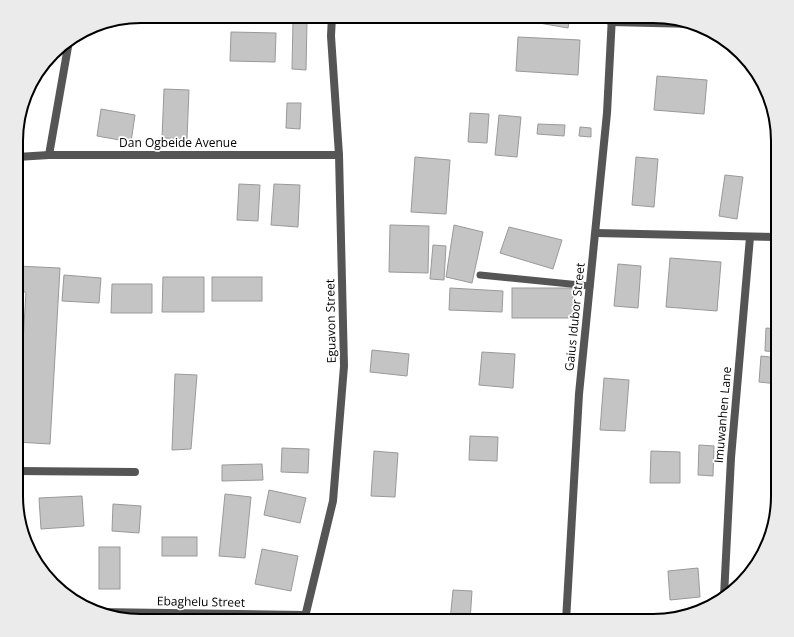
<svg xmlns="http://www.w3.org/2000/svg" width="794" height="637" font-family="'Open Sans',sans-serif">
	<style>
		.building { fill: #c4c4c4; stroke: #999 }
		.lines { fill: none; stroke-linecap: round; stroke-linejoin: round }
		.lane { stroke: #555; stroke-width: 7 }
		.street { stroke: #555; stroke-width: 8 }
		.labels { text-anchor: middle; stroke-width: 3.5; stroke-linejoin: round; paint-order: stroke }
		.street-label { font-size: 12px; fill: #000; stroke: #fff }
		.rim { fill: none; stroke: #000; stroke-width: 2 }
	</style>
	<rect width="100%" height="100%" fill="#fff"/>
	<g class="building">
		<polygon points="516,16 570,16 568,28 516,19"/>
		<polygon points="293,20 307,21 306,70 292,69"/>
		<polygon points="231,32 276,33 275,62 230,61"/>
		<polygon points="518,37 580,40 578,75 516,71"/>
		<polygon points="657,76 707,80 704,114 654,110"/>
		<polygon points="164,89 189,90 187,139 162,138"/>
		<polygon points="287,103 301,103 300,129 286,128"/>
		<polygon points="101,109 135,115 131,142 97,136"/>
		<polygon points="470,113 489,114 487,143 468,142"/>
		<polygon points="499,115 521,117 517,157 495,155"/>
		<polygon points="538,124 565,125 564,136 537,134"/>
		<polygon points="580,127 591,128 591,137 579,136"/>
		<polygon points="415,157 450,160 446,214 411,212"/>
		<polygon points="636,157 658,159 654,207 632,205"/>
		<polygon points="725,175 743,177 737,219 719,216"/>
		<polygon points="239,184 260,185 258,221 237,220"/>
		<polygon points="274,184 300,185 298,227 271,225"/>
		<polygon points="390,225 429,226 428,273 389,272"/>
		<polygon points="454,225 483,232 472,283 446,277"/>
		<polygon points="509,227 562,240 553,269 500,253"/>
		<polygon points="433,245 446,246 444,280 430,279"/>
		<polygon points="670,258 721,262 717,311 666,307"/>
		<polygon points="618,264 641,266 638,308 614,306"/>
		<polygon points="17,266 60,268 50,444 17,442 26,292 17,292"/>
		<polygon points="64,275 101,278 99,303 62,301"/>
		<polygon points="163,277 204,277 204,312 162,312"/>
		<rect x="212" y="277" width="50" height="24"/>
		<polygon points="112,284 152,284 152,313 111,313"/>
		<polygon points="450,288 503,291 502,312 449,310"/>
		<rect x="512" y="288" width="61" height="30"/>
		<polygon points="766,328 778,329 778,352 765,351"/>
		<polygon points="372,350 409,354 407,376 370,372"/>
		<polygon points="482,352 515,354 513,388 479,385"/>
		<polygon points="761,356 778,358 778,384 759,382"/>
		<polygon points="175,374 197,375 191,449 172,450"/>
		<polygon points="604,378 629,380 625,431 600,430"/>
		<polygon points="470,436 498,437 497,461 469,460"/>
		<polygon points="699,445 714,446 713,476 698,475"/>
		<polygon points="282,448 309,449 308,473 281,472"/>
		<polygon points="374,451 398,453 395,497 371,496"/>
		<polygon points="651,451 680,452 680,483 650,483"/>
		<polygon points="262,464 263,480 222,481 222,465"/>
		<polygon points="16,479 22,479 24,526 22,526 16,504"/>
		<polygon points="269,490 306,498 300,523 264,515"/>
		<polygon points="225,494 251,497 245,558 219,556"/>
		<polygon points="82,496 84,526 41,529 39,498"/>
		<polygon points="113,504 141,506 139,533 112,531"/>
		<rect x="162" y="537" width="35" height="19"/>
		<rect x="99" y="547" width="21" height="42"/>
		<polygon points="262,549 298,556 291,591 255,584"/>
		<polygon points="698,568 700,597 670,600 668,571"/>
		<polygon points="453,590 472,591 470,621 450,621"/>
	</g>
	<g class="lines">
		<polyline class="lane" points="480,275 590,286"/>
		<g class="street">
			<polyline points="611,22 694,24"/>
			<polyline points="49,155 69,41"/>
			<polyline points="17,157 49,155 339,155"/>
			<polyline points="596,233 778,237"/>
			<polyline points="16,471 135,472"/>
			<polyline points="724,596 731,458 750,237"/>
			<polyline points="97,612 305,615"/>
			<polyline points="304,621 333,501 344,366 339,155 331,36 332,16"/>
			<polyline points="566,621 579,394 607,113 612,16"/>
		</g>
	</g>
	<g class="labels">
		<g class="street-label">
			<text x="178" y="147">Dan Ogbeide Avenue</text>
			<text transform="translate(575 317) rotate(-84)" y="4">Gaius Idubor Street</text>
			<text transform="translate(331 321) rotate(-91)" y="4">Eguavon Street</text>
			<text transform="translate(723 415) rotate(-85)" y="4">Imuwanhen Lane</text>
			<text transform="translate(201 602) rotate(1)" y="4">Ebaghelu Street</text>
		</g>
	</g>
	<path d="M0 0H794V637H0ZM141 23H653A118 118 0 0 1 771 141V496A118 118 0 0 1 653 614H141A118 118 0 0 1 23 496V141A118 118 0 0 1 141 23Z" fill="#ebebeb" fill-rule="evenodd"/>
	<path class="rim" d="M141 23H653A118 118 0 0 1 771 141V496A118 118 0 0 1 653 614H141A118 118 0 0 1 23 496V141A118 118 0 0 1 141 23Z"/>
</svg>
